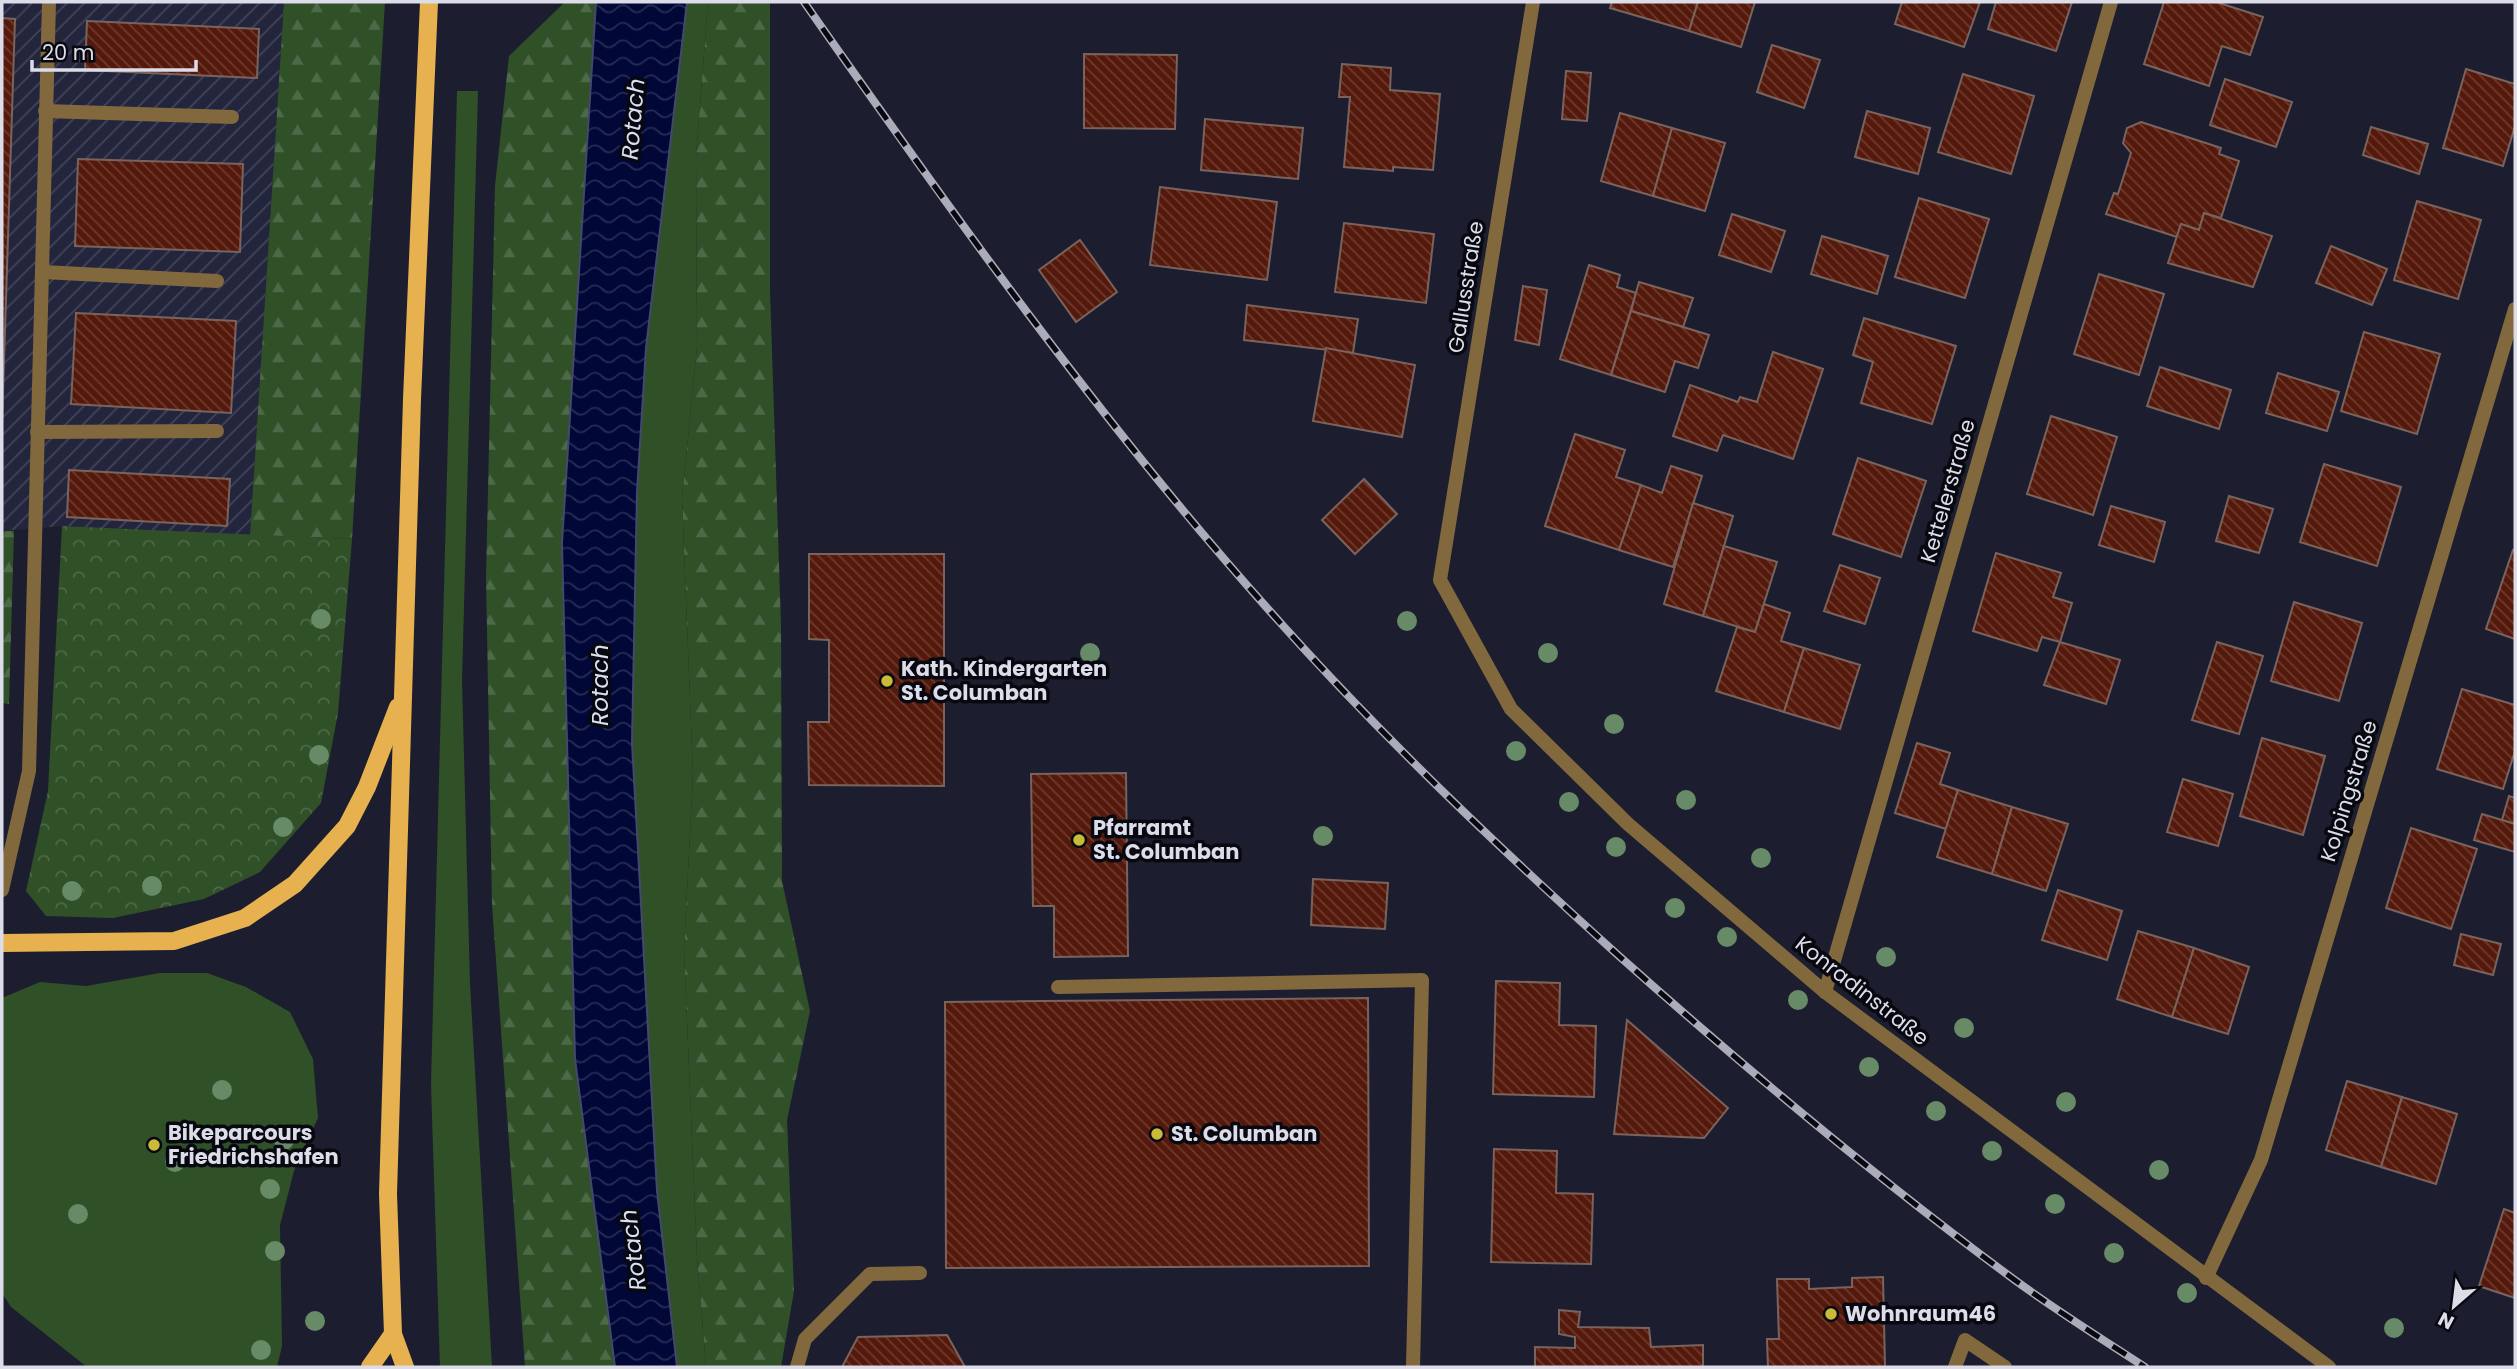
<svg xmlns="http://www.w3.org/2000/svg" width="2517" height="1369" font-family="Poppins,sans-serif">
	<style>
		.industrial { fill: url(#industrial-furrows) }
		.grass { fill: #305028 }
		.forest { fill: url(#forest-firs) }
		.park { fill: url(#park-crowns) }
		.water { fill: url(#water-waves); stroke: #43486c; stroke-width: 2 }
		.building { fill: url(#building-back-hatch); stroke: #7a635d; stroke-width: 2 }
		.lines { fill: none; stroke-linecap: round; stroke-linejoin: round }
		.lane { stroke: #82683d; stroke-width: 14 }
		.street { stroke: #82683d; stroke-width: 14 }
		.primary { stroke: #e7b150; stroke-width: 18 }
		.rail-casing { stroke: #abacb9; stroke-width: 8 }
		.rail { stroke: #080910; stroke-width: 5; stroke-dasharray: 16; stroke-linecap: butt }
		.tree { fill: #678a67 }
		.poi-dot { fill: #caba3a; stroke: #080910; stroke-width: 2.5 }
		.labels { text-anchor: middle; stroke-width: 7; stroke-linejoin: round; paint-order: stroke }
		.street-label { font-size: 21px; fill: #dcdde9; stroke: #080910 }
		.poi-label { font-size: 21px; font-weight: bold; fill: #dcdde9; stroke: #080910; text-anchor: start }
		.water-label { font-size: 23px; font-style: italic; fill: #d8e0f1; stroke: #080910 }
	</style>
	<defs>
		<pattern id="industrial-furrows" width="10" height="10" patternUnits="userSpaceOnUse" patternTransform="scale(1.75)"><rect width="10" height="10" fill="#23253c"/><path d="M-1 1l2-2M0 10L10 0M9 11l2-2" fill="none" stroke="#424458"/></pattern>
		<pattern id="forest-firs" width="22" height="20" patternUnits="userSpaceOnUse" patternTransform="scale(1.75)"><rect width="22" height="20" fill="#305028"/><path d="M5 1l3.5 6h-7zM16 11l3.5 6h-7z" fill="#4d6947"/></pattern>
		<pattern id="park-crowns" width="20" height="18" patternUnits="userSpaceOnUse" patternTransform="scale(1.75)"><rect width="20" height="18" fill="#305028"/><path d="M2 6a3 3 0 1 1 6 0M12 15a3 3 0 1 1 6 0" fill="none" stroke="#4d6947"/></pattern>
		<pattern id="water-waves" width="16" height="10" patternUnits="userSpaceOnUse" patternTransform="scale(1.75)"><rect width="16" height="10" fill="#010837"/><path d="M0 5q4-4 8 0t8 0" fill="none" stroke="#252c54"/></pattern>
		<pattern id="building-back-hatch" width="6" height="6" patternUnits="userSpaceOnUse" patternTransform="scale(1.75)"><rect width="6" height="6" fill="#55190c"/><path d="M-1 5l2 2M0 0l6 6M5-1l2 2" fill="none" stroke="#6d3a2f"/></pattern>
	</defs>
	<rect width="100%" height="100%" fill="#1c1e2f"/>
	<polygon class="industrial" points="2,2 284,2 250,535 62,526 2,531"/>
	<g class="grass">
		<polygon points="687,2 708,2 696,156 697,347 682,498 693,774 684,950 697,1257 706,1367 677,1367 657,1191 632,743 637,492 646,348"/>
		<polygon points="457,91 478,91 462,680 470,984 492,1367 440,1367 431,1084"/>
		<polygon points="160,973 207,973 246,987 290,1012 313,1059 318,1118 294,1171 280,1225 282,1346 277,1367 87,1367 11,1307 2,1293 2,998 40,982 86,986"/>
	</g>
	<g class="forest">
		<polygon points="284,2 385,2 352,539 250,535"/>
		<polygon points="565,2 596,2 562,543 575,1059 615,1367 525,1367 492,904 486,577 495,186 509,56"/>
		<polygon points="708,2 770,2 770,291 781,625 782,881 810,1011 787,1120 794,1291 781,1367 706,1367 697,1257 684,950 693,774 682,498 697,347 696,156"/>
		<polygon points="2,531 14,531 9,704 2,703"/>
	</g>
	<polygon class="park" points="62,526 352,539 338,713 321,803 260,872 204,899 113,918 46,916 26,891 48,791"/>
	<polygon class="water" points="596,2 687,2 646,348 637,492 632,743 657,1191 677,1367 615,1367 575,1059 562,543"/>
	<g class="building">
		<polygon points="1612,2 1698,2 1689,31 1610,8"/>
		<polygon points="1698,2 1755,2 1741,47 1689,31"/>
		<polygon points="1902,2 1980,2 1964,47 1895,24"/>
		<polygon points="1996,2 2072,2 2056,51 1988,29"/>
		<polygon points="2164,2 2216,2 2263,17 2250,55 2222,46 2209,86 2144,64"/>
		<polygon points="2,18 15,19 2,424"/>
		<polygon points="87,21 259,29 257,78 85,70"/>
		<polygon points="1772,45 1820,60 1804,108 1757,92"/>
		<polygon points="1084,54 1177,55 1175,129 1084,128"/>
		<polygon points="1342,64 1391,68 1390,90 1440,94 1433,170 1393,167 1393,171 1344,167 1350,97 1339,97"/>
		<polygon points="2466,69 2515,84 2515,126 2503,166 2443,148"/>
		<polygon points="1566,71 1591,73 1587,121 1562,119"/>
		<polygon points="1963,74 2034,96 2011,174 1938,152"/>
		<polygon points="2225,79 2292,102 2276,147 2210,125"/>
		<polygon points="1867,111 1930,128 1918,174 1855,157"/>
		<polygon points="1620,113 1672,128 1653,196 1601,181"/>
		<polygon points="1205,119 1303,128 1298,179 1201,170"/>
		<polygon points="2141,122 2221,148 2219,154 2239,161 2221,218 2204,213 2199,230 2181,224 2177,237 2106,214 2114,193 2118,194 2131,153 2123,143 2127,128"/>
		<polygon points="2371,127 2428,144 2419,174 2363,155"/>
		<polygon points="1672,128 1725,143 1705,211 1653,196"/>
		<polygon points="78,159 243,164 240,252 75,246"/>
		<polygon points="1160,187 1277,202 1267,280 1150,265"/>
		<polygon points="1919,198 1989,219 1965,298 1895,277"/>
		<polygon points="2417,201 2481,220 2458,299 2394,280"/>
		<polygon points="2204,213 2272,236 2253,287 2168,263 2181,224 2199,230"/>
		<polygon points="1732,214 1785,231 1771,272 1719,255"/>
		<polygon points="1344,223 1434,234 1426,303 1335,292"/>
		<polygon points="1822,236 1888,256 1877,294 1811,274"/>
		<polygon points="1080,240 1117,292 1076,322 1039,270"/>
		<polygon points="2331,246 2387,269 2372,305 2316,283"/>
		<polygon points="1589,265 1620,275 1617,287 1636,293 1611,375 1560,359"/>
		<polygon points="2099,274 2164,294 2139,375 2074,354"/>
		<polygon points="1639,282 1693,298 1683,327 1631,311"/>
		<polygon points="1523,286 1547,290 1539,345 1515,340"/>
		<polygon points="1247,305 1358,319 1353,353 1244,340"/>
		<polygon points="1631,311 1709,335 1698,368 1675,361 1665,392 1611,375"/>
		<polygon points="76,313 236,321 231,413 71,404"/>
		<polygon points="1864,318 1956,346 1932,424 1861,403 1873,362 1853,355"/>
		<polygon points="2364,332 2440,354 2417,434 2341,411"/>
		<polygon points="1326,348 1415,365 1402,437 1313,421"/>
		<polygon points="1773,352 1823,369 1793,459 1723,435 1717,451 1673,436 1690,385 1738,402 1740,397 1757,402"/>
		<polygon points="2160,367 2231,390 2219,429 2147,406"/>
		<polygon points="2278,373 2339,392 2327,431 2266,413"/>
		<polygon points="2051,416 2117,437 2093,515 2027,494"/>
		<polygon points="1575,434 1625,450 1616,477 1641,485 1619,550 1545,526"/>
		<polygon points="1858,458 1926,481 1901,557 1833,534"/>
		<polygon points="2324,464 2401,487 2377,566 2300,542"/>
		<polygon points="1671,466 1702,476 1673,567 1619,550 1641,485 1662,493"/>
		<polygon points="69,470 230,479 227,526 67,517"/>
		<polygon points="1364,479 1397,514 1355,554 1322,520"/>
		<polygon points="2229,496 2273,509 2259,553 2216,541"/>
		<polygon points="1693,503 1733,516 1703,616 1664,604"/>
		<polygon points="2111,506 2165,522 2154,562 2099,545"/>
		<polygon points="1724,546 1777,562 1755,632 1703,616"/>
		<polygon points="2513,550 2515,551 2515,639 2486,629"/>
		<polygon points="1996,553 2061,573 2053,597 2072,603 2060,642 2042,637 2037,651 1973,631"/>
		<polygon points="809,554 944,554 944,786 809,785 808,722 829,722 829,640 809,639"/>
		<polygon points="1840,565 1880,578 1865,624 1824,611"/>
		<polygon points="2294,602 2362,623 2339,701 2271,681"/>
		<polygon points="1764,604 1790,613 1781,641 1804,648 1784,712 1716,691 1737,627 1755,632"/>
		<polygon points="2060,642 2120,660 2106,704 2044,685"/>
		<polygon points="2217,642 2263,656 2239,734 2192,720"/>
		<polygon points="1804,648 1860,665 1840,729 1784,712"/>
		<polygon points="2462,689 2515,705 2515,751 2503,789 2437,769"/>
		<polygon points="2262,738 2325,756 2303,835 2240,816"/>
		<polygon points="1917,743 1950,753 1940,784 1958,790 1946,829 1895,813"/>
		<polygon points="1126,773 1128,956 1054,957 1054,906 1033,906 1031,774"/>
		<polygon points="2183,779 2233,794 2218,846 2167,832"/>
		<polygon points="1958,790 2012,807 1992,874 1937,857"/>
		<polygon points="2509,796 2515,798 2515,824 2502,820"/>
		<polygon points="2012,807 2068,824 2046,891 1992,874"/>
		<polygon points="2482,814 2515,824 2515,852 2474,840"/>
		<polygon points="2411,828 2477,849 2451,929 2386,908"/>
		<polygon points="1313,879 1388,883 1385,929 1311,925"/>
		<polygon points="2058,890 2122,911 2107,960 2042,940"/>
		<polygon points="2138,931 2194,948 2172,1017 2117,999"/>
		<polygon points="2461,934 2501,944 2493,975 2454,965"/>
		<polygon points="2194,948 2249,967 2228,1034 2172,1017"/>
		<polygon points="1496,981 1560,983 1559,1025 1596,1026 1594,1097 1493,1094"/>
		<polygon points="1368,998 1369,1266 946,1268 945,1002"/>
		<polygon points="1627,1020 1728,1108 1704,1138 1614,1134"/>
		<polygon points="2347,1081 2402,1097 2381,1167 2326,1150"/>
		<polygon points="2402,1097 2457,1114 2436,1184 2381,1167"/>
		<polygon points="1494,1149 1557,1151 1556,1193 1593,1194 1591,1264 1491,1262"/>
		<polygon points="2504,1209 2515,1213 2515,1298 2479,1286"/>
		<polygon points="1883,1277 1885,1367 1768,1367 1767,1339 1779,1339 1777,1279 1809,1279 1809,1289 1852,1287 1852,1278"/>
		<polygon points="1559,1310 1580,1312 1578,1327 1649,1328 1651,1347 1703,1345 1703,1367 1535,1367 1535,1347 1575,1348 1575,1337 1559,1334"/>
		<polygon points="947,1335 965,1367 842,1367 858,1337"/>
	</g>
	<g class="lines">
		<g class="lane">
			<polyline points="45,111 232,117"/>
			<polyline points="43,272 217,281"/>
			<polyline points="37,432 217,431"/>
			<polyline points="2,890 29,771 49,2"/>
			<polyline points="1058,987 1422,980 1413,1367"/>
			<polyline points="797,1367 805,1339 870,1274 920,1273"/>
			<polyline points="1955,1367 1965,1340 2005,1367"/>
		</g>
		<g class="street">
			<polyline points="1533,2 1440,580 1511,709 1628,824 1825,992 2329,1367"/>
			<polyline points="1825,992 2111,2"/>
			<polyline points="2206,1278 2261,1160 2515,309"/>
		</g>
		<g class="primary">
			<polyline points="2,943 174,941 245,918 295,884 347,826 367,787 398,707"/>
			<polyline points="370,1367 393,1334"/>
			<polyline points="405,1367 393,1334 388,1194 412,399 429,2"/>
		</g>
		<defs>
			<path id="rail" d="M 804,2 C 950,210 1098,419 1268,609 C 1377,732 1497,846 1619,956 C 1745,1068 1873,1175 2008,1275 C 2052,1308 2099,1337 2145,1367"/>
		</defs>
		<use href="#rail" class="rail-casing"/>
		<use href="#rail" class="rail"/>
	</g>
	<g class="tree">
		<circle cx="321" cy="619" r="10"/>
		<circle cx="1407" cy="621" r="10"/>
		<circle cx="1090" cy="653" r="10"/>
		<circle cx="1548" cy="653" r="10"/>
		<circle cx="1614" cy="724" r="10"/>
		<circle cx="1516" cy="751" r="10"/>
		<circle cx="319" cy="755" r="10"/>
		<circle cx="1686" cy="800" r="10"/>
		<circle cx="1569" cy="802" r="10"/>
		<circle cx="283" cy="827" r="10"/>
		<circle cx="1323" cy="836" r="10"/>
		<circle cx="1616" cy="847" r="10"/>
		<circle cx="1761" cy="858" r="10"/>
		<circle cx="152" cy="886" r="10"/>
		<circle cx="72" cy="891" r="10"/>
		<circle cx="1675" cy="908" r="10"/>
		<circle cx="1727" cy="937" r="10"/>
		<circle cx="1886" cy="957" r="10"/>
		<circle cx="1798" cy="1000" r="10"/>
		<circle cx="1964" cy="1028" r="10"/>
		<circle cx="1869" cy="1067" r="10"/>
		<circle cx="222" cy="1090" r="10"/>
		<circle cx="2066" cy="1102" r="10"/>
		<circle cx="1936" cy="1111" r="10"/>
		<circle cx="284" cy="1140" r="10"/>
		<circle cx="1992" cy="1151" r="10"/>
		<circle cx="175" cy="1162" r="10"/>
		<circle cx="2159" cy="1170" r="10"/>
		<circle cx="270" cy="1189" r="10"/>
		<circle cx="2055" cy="1204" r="10"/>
		<circle cx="78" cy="1214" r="10"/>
		<circle cx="275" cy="1251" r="10"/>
		<circle cx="2114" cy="1253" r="10"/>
		<circle cx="2187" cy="1293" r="10"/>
		<circle cx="315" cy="1321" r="10"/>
		<circle cx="2394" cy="1328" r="10"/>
		<circle cx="261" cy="1350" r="10"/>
	</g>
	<g class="poi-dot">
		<circle cx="887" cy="681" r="7"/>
		<circle cx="1079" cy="840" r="7"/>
		<circle cx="1157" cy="1134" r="7"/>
		<circle cx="154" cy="1145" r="7"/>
		<circle cx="1831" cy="1314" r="7"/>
	</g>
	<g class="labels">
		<g class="street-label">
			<text transform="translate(1466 287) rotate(-81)" y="7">Gallusstraße</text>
			<text transform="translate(1948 491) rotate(-74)" y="7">Kettelerstraße</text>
			<text transform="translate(2349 791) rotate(-73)" y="7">Kolpingstraße</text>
			<text transform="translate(1862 991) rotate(38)" y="7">Konradinstraße</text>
		</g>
		<g class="poi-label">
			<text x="901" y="676">Kath. Kindergarten<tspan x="901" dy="24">St. Columban</tspan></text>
			<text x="1093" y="835">Pfarramt<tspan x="1093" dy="24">St. Columban</tspan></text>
			<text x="168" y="1140">Bikeparcours<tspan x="168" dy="24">Friedrichshafen</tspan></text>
			<text x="1171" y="1141">St. Columban</text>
			<text x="1845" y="1321">Wohnraum46</text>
		</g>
		<g class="water-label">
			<text transform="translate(633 119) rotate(-85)" y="8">Rotach</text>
			<text transform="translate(600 685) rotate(-90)" y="8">Rotach</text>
			<text transform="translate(633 1250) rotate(-97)" y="8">Rotach</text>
		</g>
	</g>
	<rect width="2517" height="1369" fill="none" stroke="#dcdde9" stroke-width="7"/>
	<g transform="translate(2454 1306) rotate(208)" stroke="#080910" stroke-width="5" paint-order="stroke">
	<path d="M0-5L12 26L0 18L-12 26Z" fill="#dcdde9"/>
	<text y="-10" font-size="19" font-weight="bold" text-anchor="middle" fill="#dcdde9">N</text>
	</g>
	<path d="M32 60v10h164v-10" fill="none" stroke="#dcdde9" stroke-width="3.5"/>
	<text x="42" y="60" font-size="21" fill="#dcdde9" stroke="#080910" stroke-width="5" paint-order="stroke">20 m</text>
</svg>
